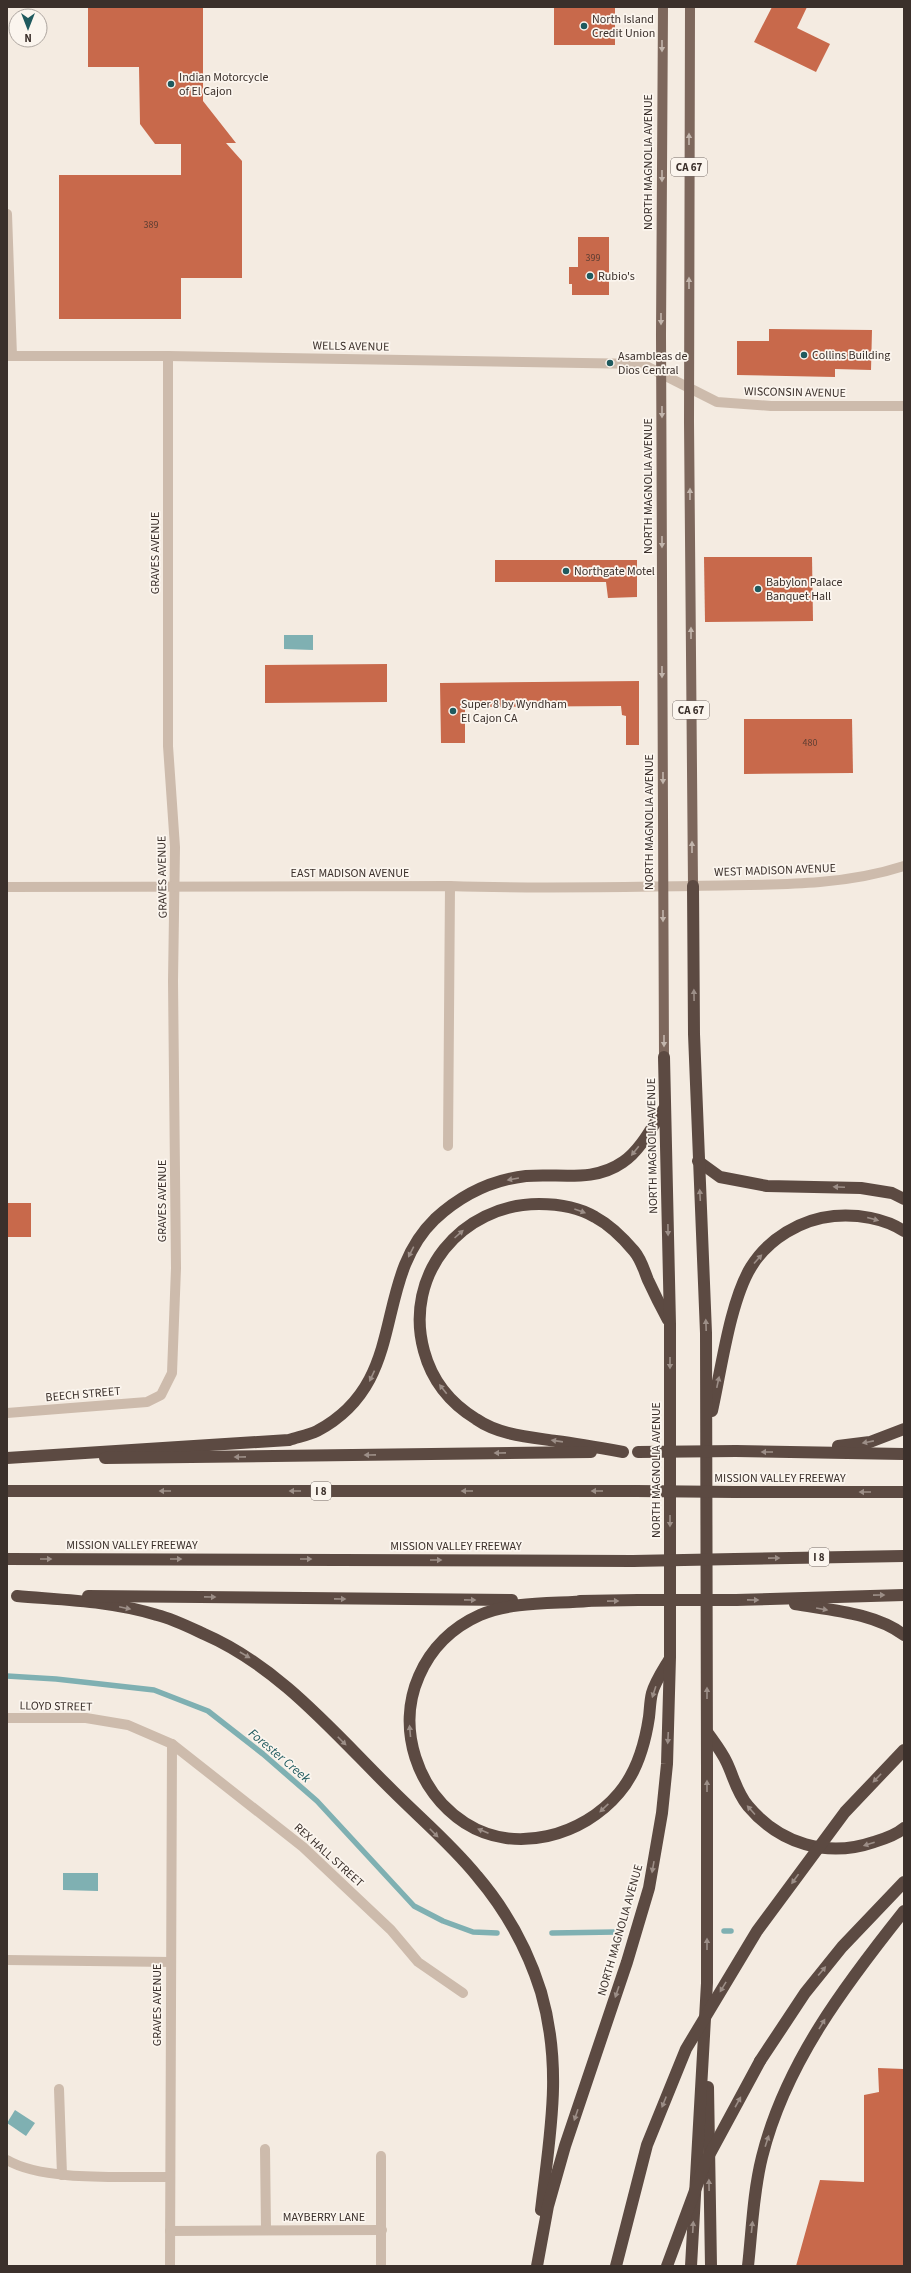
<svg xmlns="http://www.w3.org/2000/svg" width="911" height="2273" font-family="'Source Sans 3',sans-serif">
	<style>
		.water { fill: #7fb0b2 }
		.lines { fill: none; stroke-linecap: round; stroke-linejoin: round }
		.stream { stroke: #7fb0b2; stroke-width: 5.5 }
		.building { fill: #c8694b }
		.minor { stroke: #cdbbac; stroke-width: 10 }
		.tertiary { stroke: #cdbbac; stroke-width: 10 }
		.primary { stroke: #7d675c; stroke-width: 10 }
		.motorway { stroke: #5c4a42; stroke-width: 12 }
		.motorway-bridge { stroke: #5c4a42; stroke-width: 12 }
		.oneway { fill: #c2b5ac }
		.oneway2 { fill: #9c8e87 }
		.poi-dot { fill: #1f5a5e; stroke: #fbf5ee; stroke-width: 1.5 }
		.labels { text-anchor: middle; stroke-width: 3.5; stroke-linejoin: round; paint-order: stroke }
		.number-label { font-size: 10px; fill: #5e3e33 }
		.shield { fill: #fbf5ee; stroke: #756b66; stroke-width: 1 }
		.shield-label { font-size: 11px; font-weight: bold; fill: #3b302b }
		.poi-label { font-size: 12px; fill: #3b302b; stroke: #fbf5ee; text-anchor: start }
		.street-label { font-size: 12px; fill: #3b302b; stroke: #fbf5ee }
		.water-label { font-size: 13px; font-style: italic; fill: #1f5a5e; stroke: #fbf5ee }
	</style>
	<rect width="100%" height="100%" fill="#f4ebe1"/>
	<g class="water">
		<polygon points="284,635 313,635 313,650 284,649"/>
		<polygon points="63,1873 98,1873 98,1891 63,1890"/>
		<polygon points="15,2110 35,2123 26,2136 7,2123"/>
	</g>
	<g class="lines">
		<g class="stream">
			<polyline points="7,1676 56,1679 154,1690 208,1711 263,1754 317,1801 414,1906 443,1921 473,1932 497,1933"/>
			<polyline points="724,1931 731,1931"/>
			<polyline points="552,1933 616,1932"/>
		</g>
	</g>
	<g class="building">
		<polygon points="88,7 203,7 203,101 236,143 226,143 242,161 242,278 181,278 181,319 59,319 59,175 181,175 181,144 155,144 140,124 139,67 88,67"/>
		<rect x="554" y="7" width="61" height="38"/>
		<polygon points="772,7 807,7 797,28 830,44 816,72 754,42"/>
		<polygon points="578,237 609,237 609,295 572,295 572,284 569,284 569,267 578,267"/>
		<polygon points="769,329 872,330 871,370 835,369 835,377 737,375 737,341 769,341"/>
		<polygon points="704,557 812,557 813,621 705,622"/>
		<polygon points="495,560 637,560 637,597 608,598 606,582 495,582"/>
		<polygon points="387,664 387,702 265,703 265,665"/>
		<polygon points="639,681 639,745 626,745 626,716 622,715 621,706 465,707 465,743 441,743 440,683"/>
		<polygon points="744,719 852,719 853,773 744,774"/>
		<rect x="7" y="1203" width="24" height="34"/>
		<polygon points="878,2068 904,2069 904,2266 796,2266 820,2180 864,2182 864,2095 879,2092"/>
	</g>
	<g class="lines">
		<g class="minor">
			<polyline points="7,214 12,356"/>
			<polyline points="7,356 168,356 642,364 717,402 771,406 904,406"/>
			<polyline points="448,1146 450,886"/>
			<polyline points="7,1413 147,1402 161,1395 172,1373 176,1268 173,981 175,847 168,746 168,356"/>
			<polyline points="7,1718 86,1718 128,1725 172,1744 303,1847 391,1930 418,1962 463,1993"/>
			<polyline points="7,1960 171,1962"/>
			<polyline points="59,2089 62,2175"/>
			<polyline points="265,2149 266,2230"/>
			<polyline points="381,2156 381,2266"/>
			<path d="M 7,2160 C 44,2182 125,2176 170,2177"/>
			<polyline points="170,2231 382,2230"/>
			<polyline points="170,2266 172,1744"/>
		</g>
		<path class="tertiary" d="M 7,887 L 450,886 C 531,889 613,887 694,886 C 765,884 836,888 904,866"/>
		<g class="primary">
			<polyline points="663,7 661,335 664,1057"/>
			<polyline points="690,7 689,422 693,886"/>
		</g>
		<g class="motorway">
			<polyline points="698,1161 720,1177 767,1186 861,1188 892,1193 904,1199"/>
			<path d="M 712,1411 C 721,1371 730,1301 751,1267 C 768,1239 801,1219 834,1216 C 857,1214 884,1218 904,1231"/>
			<polyline points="838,1446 870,1442 904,1429"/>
			<polyline points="736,1451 904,1454"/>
			<path d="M 623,1452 C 601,1448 579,1444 556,1441 C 529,1437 499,1435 476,1419 C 450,1403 432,1381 424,1351 C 403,1275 461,1204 539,1204 C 557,1204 578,1207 595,1217 C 610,1225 623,1238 634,1251 C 641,1259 644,1270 648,1280 C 654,1293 661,1307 668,1320"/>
			<path d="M 7,1458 L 289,1440 C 298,1437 309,1435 317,1431 C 411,1381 370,1282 435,1219 C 461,1195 491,1180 526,1176 C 560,1173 593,1183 623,1162 C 641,1150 653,1125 665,1107"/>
			<polyline points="105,1458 591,1452"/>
			<polyline points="7,1491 636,1491"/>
			<polyline points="735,1492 904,1492"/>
			<polyline points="7,1559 633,1561"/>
			<polyline points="735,1559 904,1556"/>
			<path d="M 17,1596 C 63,1600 112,1601 157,1615 C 173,1619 189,1627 204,1634 C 280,1667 335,1734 393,1791 C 421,1819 452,1845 477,1876 C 505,1909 528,1950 541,1992 C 563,2068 550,2133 541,2210"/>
			<polyline points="88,1596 512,1600"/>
			<polyline points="736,1600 904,1595"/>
			<polyline points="580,1601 638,1600"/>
			<path d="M 588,1601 C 554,1604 513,1601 480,1615 C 453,1627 431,1648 419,1676 C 396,1728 417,1792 465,1823 C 515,1855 583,1836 619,1793 C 637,1772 645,1744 649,1717 C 650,1709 650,1701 652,1693 C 655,1682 663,1670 669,1660"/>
			<path d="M 795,1604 C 830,1610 875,1613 904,1635"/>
			<path d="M 707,1732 C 714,1742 722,1752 727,1763 C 734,1778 737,1793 748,1806 C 780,1844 827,1858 874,1842 C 884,1839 896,1835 904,1828"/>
			<polyline points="760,2061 805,1993 842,1947 904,1882"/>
			<polyline points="708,2087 711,2266"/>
			<polyline points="537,2266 548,2206 565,2146 627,1962 649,1888 662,1813 667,1764 670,1657 670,1324 664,1057"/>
			<polyline points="691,2266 707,1983 707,1765 706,1333 694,1034 693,886"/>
			<path d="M 748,2266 C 752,2230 753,2193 762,2157 C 785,2064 845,1985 904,1911"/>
		</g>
		<g class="motorway-bridge">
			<polyline points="638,1452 736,1451"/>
			<polyline points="636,1491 735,1492"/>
			<polyline points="633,1561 735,1559"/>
			<polyline points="638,1600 736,1600"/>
			<polyline points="616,2266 647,2145 686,2049 757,1931 845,1812 904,1750"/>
			<polyline points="667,2266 706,2161 760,2061"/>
		</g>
	</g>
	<defs><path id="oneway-solid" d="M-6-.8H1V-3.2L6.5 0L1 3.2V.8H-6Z"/></defs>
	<g class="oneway">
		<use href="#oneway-solid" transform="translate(662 46) rotate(90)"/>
		<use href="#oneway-solid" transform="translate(689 139) rotate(-90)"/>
		<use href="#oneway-solid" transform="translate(662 176) rotate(90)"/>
		<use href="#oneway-solid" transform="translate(689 283) rotate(-90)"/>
		<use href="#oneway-solid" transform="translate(661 319) rotate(90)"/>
		<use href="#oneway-solid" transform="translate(662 412) rotate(90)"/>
		<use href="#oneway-solid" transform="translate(690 494) rotate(-90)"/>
		<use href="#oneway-solid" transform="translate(662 542) rotate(90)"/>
		<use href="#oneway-solid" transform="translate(691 633) rotate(-90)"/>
		<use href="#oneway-solid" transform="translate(662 672) rotate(90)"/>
		<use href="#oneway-solid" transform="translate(663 778) rotate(90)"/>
		<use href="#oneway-solid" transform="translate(692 847) rotate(-90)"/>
		<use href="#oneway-solid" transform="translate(663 916) rotate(90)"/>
		<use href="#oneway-solid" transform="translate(664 1041) rotate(90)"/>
	</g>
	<g class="oneway2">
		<use href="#oneway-solid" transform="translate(694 995) rotate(-91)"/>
		<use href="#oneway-solid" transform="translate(635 1151) rotate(129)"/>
		<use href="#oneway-solid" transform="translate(513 1179) rotate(170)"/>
		<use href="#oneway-solid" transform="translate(839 1187) rotate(-178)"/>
		<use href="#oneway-solid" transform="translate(700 1195) rotate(-93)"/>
		<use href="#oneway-solid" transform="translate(580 1211) rotate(20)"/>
		<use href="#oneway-solid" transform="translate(873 1219) rotate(15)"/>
		<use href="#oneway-solid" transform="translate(668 1230) rotate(89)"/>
		<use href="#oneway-solid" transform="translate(459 1234) rotate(-42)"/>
		<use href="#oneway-solid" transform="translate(411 1252) rotate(117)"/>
		<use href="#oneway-solid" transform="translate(758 1259) rotate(-48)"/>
		<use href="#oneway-solid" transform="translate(706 1325) rotate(-92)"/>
		<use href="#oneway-solid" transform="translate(670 1363) rotate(90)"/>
		<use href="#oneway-solid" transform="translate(372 1376) rotate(115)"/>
		<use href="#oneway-solid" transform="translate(718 1382) rotate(-78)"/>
		<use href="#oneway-solid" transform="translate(443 1389) rotate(-128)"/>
		<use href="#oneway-solid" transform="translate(557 1441) rotate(-172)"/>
		<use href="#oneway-solid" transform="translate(868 1442) rotate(169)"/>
		<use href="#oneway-solid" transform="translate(767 1452) rotate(-180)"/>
		<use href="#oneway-solid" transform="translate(500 1453) rotate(179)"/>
		<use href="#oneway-solid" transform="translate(370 1455) rotate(179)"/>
		<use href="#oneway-solid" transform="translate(240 1457) rotate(179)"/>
		<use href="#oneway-solid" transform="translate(165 1491) rotate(180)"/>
		<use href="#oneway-solid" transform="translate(295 1491) rotate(-180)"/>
		<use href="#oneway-solid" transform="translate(467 1491) rotate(-180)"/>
		<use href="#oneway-solid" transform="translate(597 1491) rotate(-180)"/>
		<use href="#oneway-solid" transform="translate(865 1492) rotate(-180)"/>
		<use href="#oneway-solid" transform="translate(670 1521) rotate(90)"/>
		<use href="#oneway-solid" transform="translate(774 1558) rotate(-1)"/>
		<use href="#oneway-solid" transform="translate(46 1559)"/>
		<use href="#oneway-solid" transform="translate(176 1559)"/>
		<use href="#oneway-solid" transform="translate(306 1559)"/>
		<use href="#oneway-solid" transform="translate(436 1560)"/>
		<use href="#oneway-solid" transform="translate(879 1595) rotate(-1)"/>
		<use href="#oneway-solid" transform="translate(210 1597) rotate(1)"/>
		<use href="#oneway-solid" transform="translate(340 1599) rotate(1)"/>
		<use href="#oneway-solid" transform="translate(470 1600) rotate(1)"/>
		<use href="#oneway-solid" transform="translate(753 1600) rotate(1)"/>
		<use href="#oneway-solid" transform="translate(613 1601) rotate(-1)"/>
		<use href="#oneway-solid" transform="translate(125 1608) rotate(12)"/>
		<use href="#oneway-solid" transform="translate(822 1609) rotate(10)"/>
		<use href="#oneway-solid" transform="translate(245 1655) rotate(30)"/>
		<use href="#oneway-solid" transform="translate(654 1692) rotate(108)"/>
		<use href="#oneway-solid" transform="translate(707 1693) rotate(-90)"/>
		<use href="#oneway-solid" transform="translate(410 1731) rotate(-95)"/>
		<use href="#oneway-solid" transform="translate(668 1738) rotate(93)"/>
		<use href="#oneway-solid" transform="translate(342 1741) rotate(45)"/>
		<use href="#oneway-solid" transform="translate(877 1778) rotate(134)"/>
		<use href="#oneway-solid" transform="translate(707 1786) rotate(-90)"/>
		<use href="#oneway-solid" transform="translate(604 1808) rotate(137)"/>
		<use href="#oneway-solid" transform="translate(751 1810) rotate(-132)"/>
		<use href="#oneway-solid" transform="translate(483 1831) rotate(-157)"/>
		<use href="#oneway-solid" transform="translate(434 1833) rotate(45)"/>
		<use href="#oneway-solid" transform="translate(869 1844) rotate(162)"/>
		<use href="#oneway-solid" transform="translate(653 1867) rotate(100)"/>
		<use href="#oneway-solid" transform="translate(795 1879) rotate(126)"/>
		<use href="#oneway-solid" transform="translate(707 1944) rotate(-90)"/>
		<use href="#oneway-solid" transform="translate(822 1971) rotate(-50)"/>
		<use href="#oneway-solid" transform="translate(723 1987) rotate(121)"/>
		<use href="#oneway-solid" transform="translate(617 1992) rotate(109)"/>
		<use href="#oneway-solid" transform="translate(822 2024) rotate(-59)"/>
		<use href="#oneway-solid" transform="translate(664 2102) rotate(112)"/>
		<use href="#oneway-solid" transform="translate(738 2102) rotate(-61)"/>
		<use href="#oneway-solid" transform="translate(576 2115) rotate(109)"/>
		<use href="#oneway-solid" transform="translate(767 2141) rotate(-72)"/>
		<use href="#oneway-solid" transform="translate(709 2185) rotate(-91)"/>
		<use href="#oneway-solid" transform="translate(693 2227) rotate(-87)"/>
		<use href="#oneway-solid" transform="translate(752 2227) rotate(-84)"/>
	</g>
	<g class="poi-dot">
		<circle cx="584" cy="26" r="4"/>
		<circle cx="171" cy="84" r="4"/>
		<circle cx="590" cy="276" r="4"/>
		<circle cx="804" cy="355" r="4"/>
		<circle cx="610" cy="363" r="4"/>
		<circle cx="566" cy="571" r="4"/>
		<circle cx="758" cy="589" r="4"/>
		<circle cx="453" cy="711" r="4"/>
	</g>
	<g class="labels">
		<g class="number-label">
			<text x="151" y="228">389</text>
			<text x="593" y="261">399</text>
			<text x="810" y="746">480</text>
		</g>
		<g class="shield">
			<rect x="671" y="158" width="36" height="18" rx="3"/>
			<rect x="673" y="701" width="36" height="18" rx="3"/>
			<rect x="311" y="1482" width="20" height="18" rx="3"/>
			<rect x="809" y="1548" width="20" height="18" rx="3"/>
		</g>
		<g class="shield-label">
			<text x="689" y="171">CA 67</text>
			<text x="691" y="714">CA 67</text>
			<text x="321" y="1495">I 8</text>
			<text x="819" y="1561">I 8</text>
		</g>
		<g class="poi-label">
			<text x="592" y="23">North Island<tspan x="592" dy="14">Credit Union</tspan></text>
			<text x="179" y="81">Indian Motorcycle<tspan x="179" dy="14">of El Cajon</tspan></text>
			<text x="598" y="280">Rubio's</text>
			<text x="812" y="359">Collins Building</text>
			<text x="618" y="360">Asambleas de<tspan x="618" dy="14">Dios Central</tspan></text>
			<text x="574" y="575">Northgate Motel</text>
			<text x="766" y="586">Babylon Palace<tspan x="766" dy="14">Banquet Hall</tspan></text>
			<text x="461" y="708">Super 8 by Wyndham<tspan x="461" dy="14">El Cajon CA</tspan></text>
		</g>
		<g class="street-label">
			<text transform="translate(648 162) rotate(-90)" y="4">NORTH MAGNOLIA AVENUE</text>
			<text transform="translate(351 346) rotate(1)" y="4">WELLS AVENUE</text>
			<text transform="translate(795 392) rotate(1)" y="4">WISCONSIN AVENUE</text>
			<text transform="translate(648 486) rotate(-90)" y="4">NORTH MAGNOLIA AVENUE</text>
			<text transform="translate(155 553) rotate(-90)" y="4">GRAVES AVENUE</text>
			<text transform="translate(649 822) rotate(-90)" y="4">NORTH MAGNOLIA AVENUE</text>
			<text transform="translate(775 870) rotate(-2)" y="4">WEST MADISON AVENUE</text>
			<text x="350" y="877">EAST MADISON AVENUE</text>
			<text transform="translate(162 877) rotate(-91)" y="4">GRAVES AVENUE</text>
			<text transform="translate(652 1146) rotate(-91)" y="4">NORTH MAGNOLIA AVENUE</text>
			<text transform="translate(162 1201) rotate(-90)" y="4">GRAVES AVENUE</text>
			<text transform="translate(83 1394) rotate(-5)" y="4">BEECH STREET</text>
			<text transform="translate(656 1470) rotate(-90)" y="4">NORTH MAGNOLIA AVENUE</text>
			<text x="780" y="1482">MISSION VALLEY FREEWAY</text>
			<text x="132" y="1549">MISSION VALLEY FREEWAY</text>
			<text x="456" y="1550">MISSION VALLEY FREEWAY</text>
			<text transform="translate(56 1706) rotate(1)" y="4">LLOYD STREET</text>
			<text transform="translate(329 1855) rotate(42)" y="4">REX HALL STREET</text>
			<text transform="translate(620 1930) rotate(-74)" y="4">NORTH MAGNOLIA AVENUE</text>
			<text transform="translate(157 2005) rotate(-90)" y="4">GRAVES AVENUE</text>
			<text x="324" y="2221">MAYBERRY LANE</text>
		</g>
		<g class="water-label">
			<text transform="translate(280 1755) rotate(40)" y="5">Forester Creek</text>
		</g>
	</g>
	<rect width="911" height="2273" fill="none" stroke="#3b302b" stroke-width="16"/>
	<g transform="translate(28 28) rotate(180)"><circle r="19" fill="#fbf5ee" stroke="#aea6a0"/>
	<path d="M0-3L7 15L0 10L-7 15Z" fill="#1f5a5e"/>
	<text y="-6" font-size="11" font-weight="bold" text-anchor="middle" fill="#3b302b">N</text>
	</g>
</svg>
